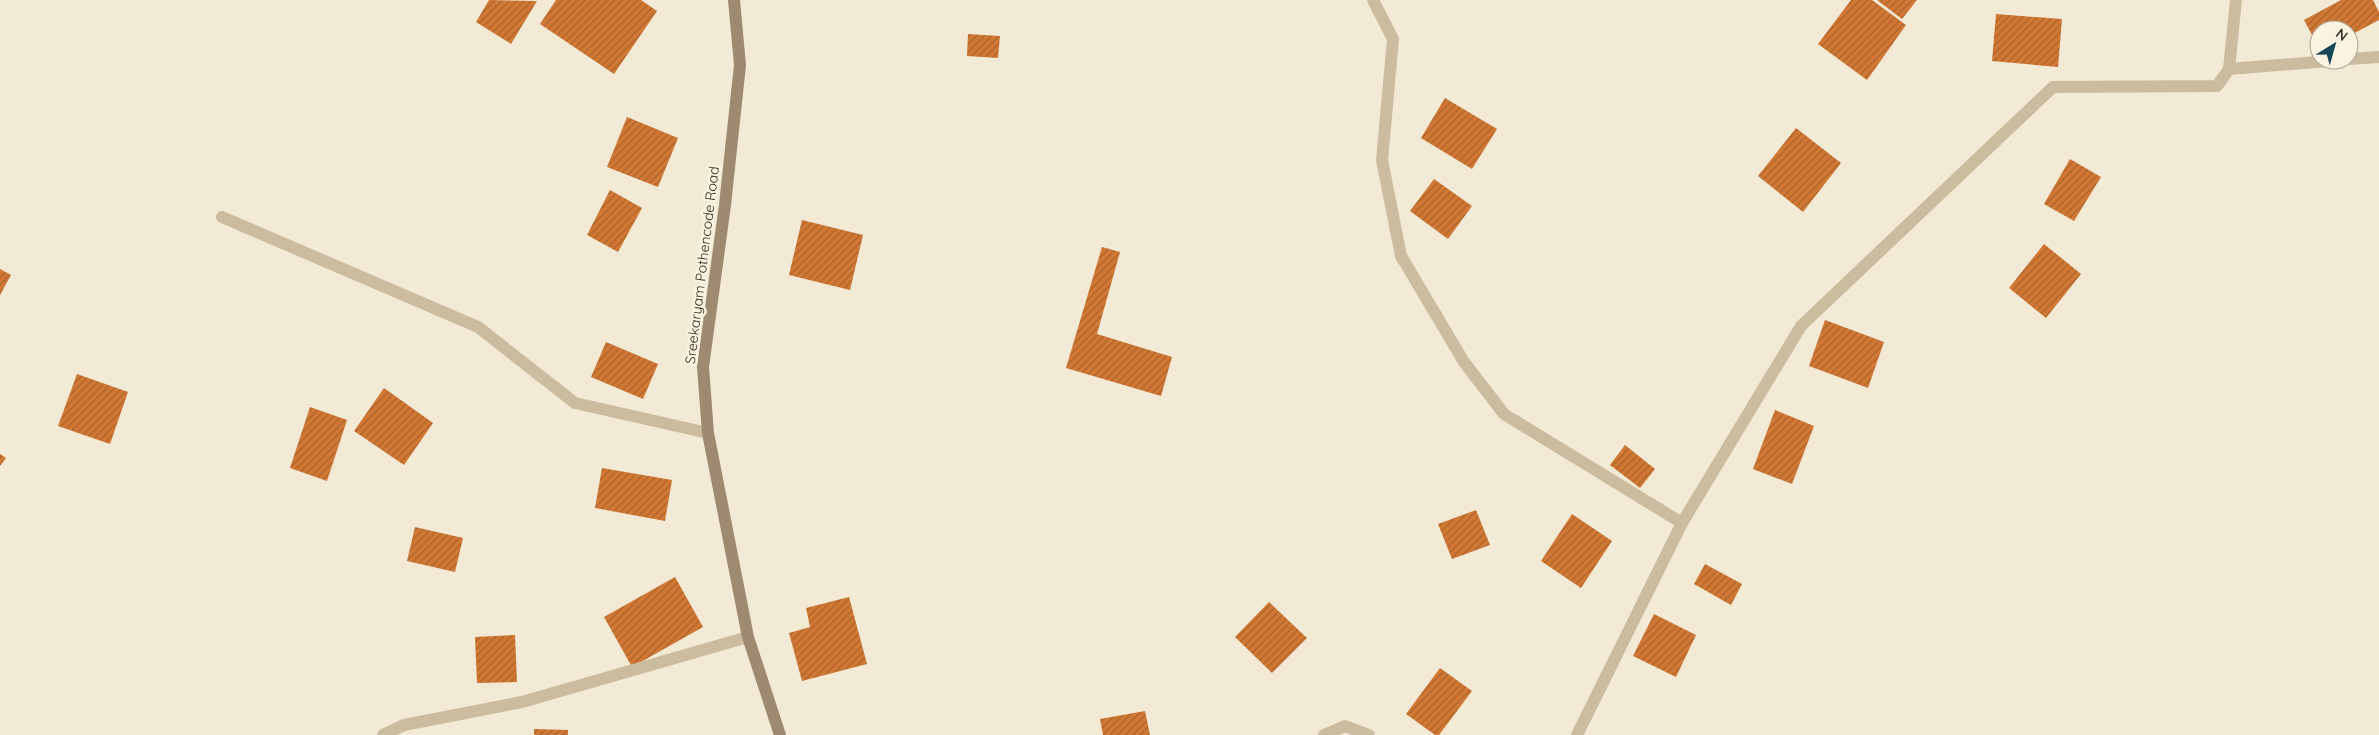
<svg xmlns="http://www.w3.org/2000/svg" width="2379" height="735" font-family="Quicksand,sans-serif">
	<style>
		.building { fill: url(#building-hatch) }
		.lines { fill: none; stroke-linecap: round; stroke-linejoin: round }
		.minor { stroke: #cbbca0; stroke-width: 12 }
		.secondary { stroke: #9e8a71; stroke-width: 12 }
		.labels { text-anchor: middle; stroke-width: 5; stroke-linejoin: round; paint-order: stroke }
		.street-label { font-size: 14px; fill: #342c24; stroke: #faf3e0 }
	</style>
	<defs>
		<pattern id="building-hatch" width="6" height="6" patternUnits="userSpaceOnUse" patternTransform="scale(1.25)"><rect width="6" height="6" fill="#d17834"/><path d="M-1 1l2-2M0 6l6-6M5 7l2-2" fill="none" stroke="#aa632c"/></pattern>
	</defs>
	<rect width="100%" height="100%" fill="#f2ead4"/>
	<g class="building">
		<polygon points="489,0 537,1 511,44 476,22"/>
		<polygon points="556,0 641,0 657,11 614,74 540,24"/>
		<polygon points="1851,0 1872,0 1906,25 1867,80 1818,44"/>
		<polygon points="1877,0 1917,0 1902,19"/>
		<polygon points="2341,0 2373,0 2379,12 2379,20 2349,36 2349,30 2319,30 2319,48 2304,20"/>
		<polygon points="1996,14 2062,19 2058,67 1992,61"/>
		<polygon points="968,34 1000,36 998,58 967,56"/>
		<polygon points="1445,98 1497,129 1472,169 1421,138"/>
		<polygon points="627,117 678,138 658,187 607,167"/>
		<polygon points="1796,128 1841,163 1803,212 1758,176"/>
		<polygon points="2070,159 2101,177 2074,221 2044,204"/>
		<polygon points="1434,179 1472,206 1448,239 1410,211"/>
		<polygon points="610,190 642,208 618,252 587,235"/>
		<polygon points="802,220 863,235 850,290 789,275"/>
		<polygon points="2044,244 2081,274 2046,318 2009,288"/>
		<polygon points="1102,247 1120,252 1097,334 1172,357 1161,396 1066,368"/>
		<polygon points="0,269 11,275 0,295"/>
		<polygon points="1825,320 1884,342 1868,388 1809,366"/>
		<polygon points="606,342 658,364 643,399 591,377"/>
		<polygon points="77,374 128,392 110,444 58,426"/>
		<polygon points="384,388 433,423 404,465 354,431"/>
		<polygon points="310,407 347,420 327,481 290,468"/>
		<polygon points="1775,410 1814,426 1792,484 1753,469"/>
		<polygon points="1625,445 1655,469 1640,488 1610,465"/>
		<polygon points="0,454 6,458 0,466"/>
		<polygon points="602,468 672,480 665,521 595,508"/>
		<polygon points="1476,510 1490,545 1452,559 1438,524"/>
		<polygon points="1572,514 1612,541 1581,588 1541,561"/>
		<polygon points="415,527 463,538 455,572 407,561"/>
		<polygon points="1705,564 1742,584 1731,605 1694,584"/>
		<polygon points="675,577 703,627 632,667 604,617"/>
		<polygon points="849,597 867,664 802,681 789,633 810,627 806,608"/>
		<polygon points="1269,602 1307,638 1272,673 1235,637"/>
		<polygon points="1654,614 1696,635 1676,677 1633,656"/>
		<polygon points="515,635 517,682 477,683 475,637"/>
		<polygon points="1440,668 1472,691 1439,735 1435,735 1406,714"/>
		<polygon points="1145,711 1150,735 1103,735 1100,719"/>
		<polygon points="534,729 568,730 568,735 534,735"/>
	</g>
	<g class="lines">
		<g class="minor">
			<polyline points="1373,0 1393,39 1382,160 1401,256 1464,362 1504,414 1682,523"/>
			<polyline points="2349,59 2379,57"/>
			<polyline points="2229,69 2343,60"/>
			<polyline points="222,217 478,327 575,403 708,433"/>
			<polyline points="383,735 404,725 522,702 748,637"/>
			<polyline points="1324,735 1345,726 1369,735"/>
			<polyline points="1577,735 1682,523 1801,326 2053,87 2217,86 2229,69 2236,0"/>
		</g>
		<polyline class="secondary" points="734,0 740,65 725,205 703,367 708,433 748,637 780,735"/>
	</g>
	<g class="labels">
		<g class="street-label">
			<text transform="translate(702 265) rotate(-83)" y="5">Sreekaryam Pothencode Road</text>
		</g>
	</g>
	<g transform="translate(2334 45) rotate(37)"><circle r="24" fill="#faf3e0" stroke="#aba395"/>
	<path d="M0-4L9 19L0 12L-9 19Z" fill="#164758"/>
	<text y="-8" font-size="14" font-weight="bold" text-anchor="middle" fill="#342c24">N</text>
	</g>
</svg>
